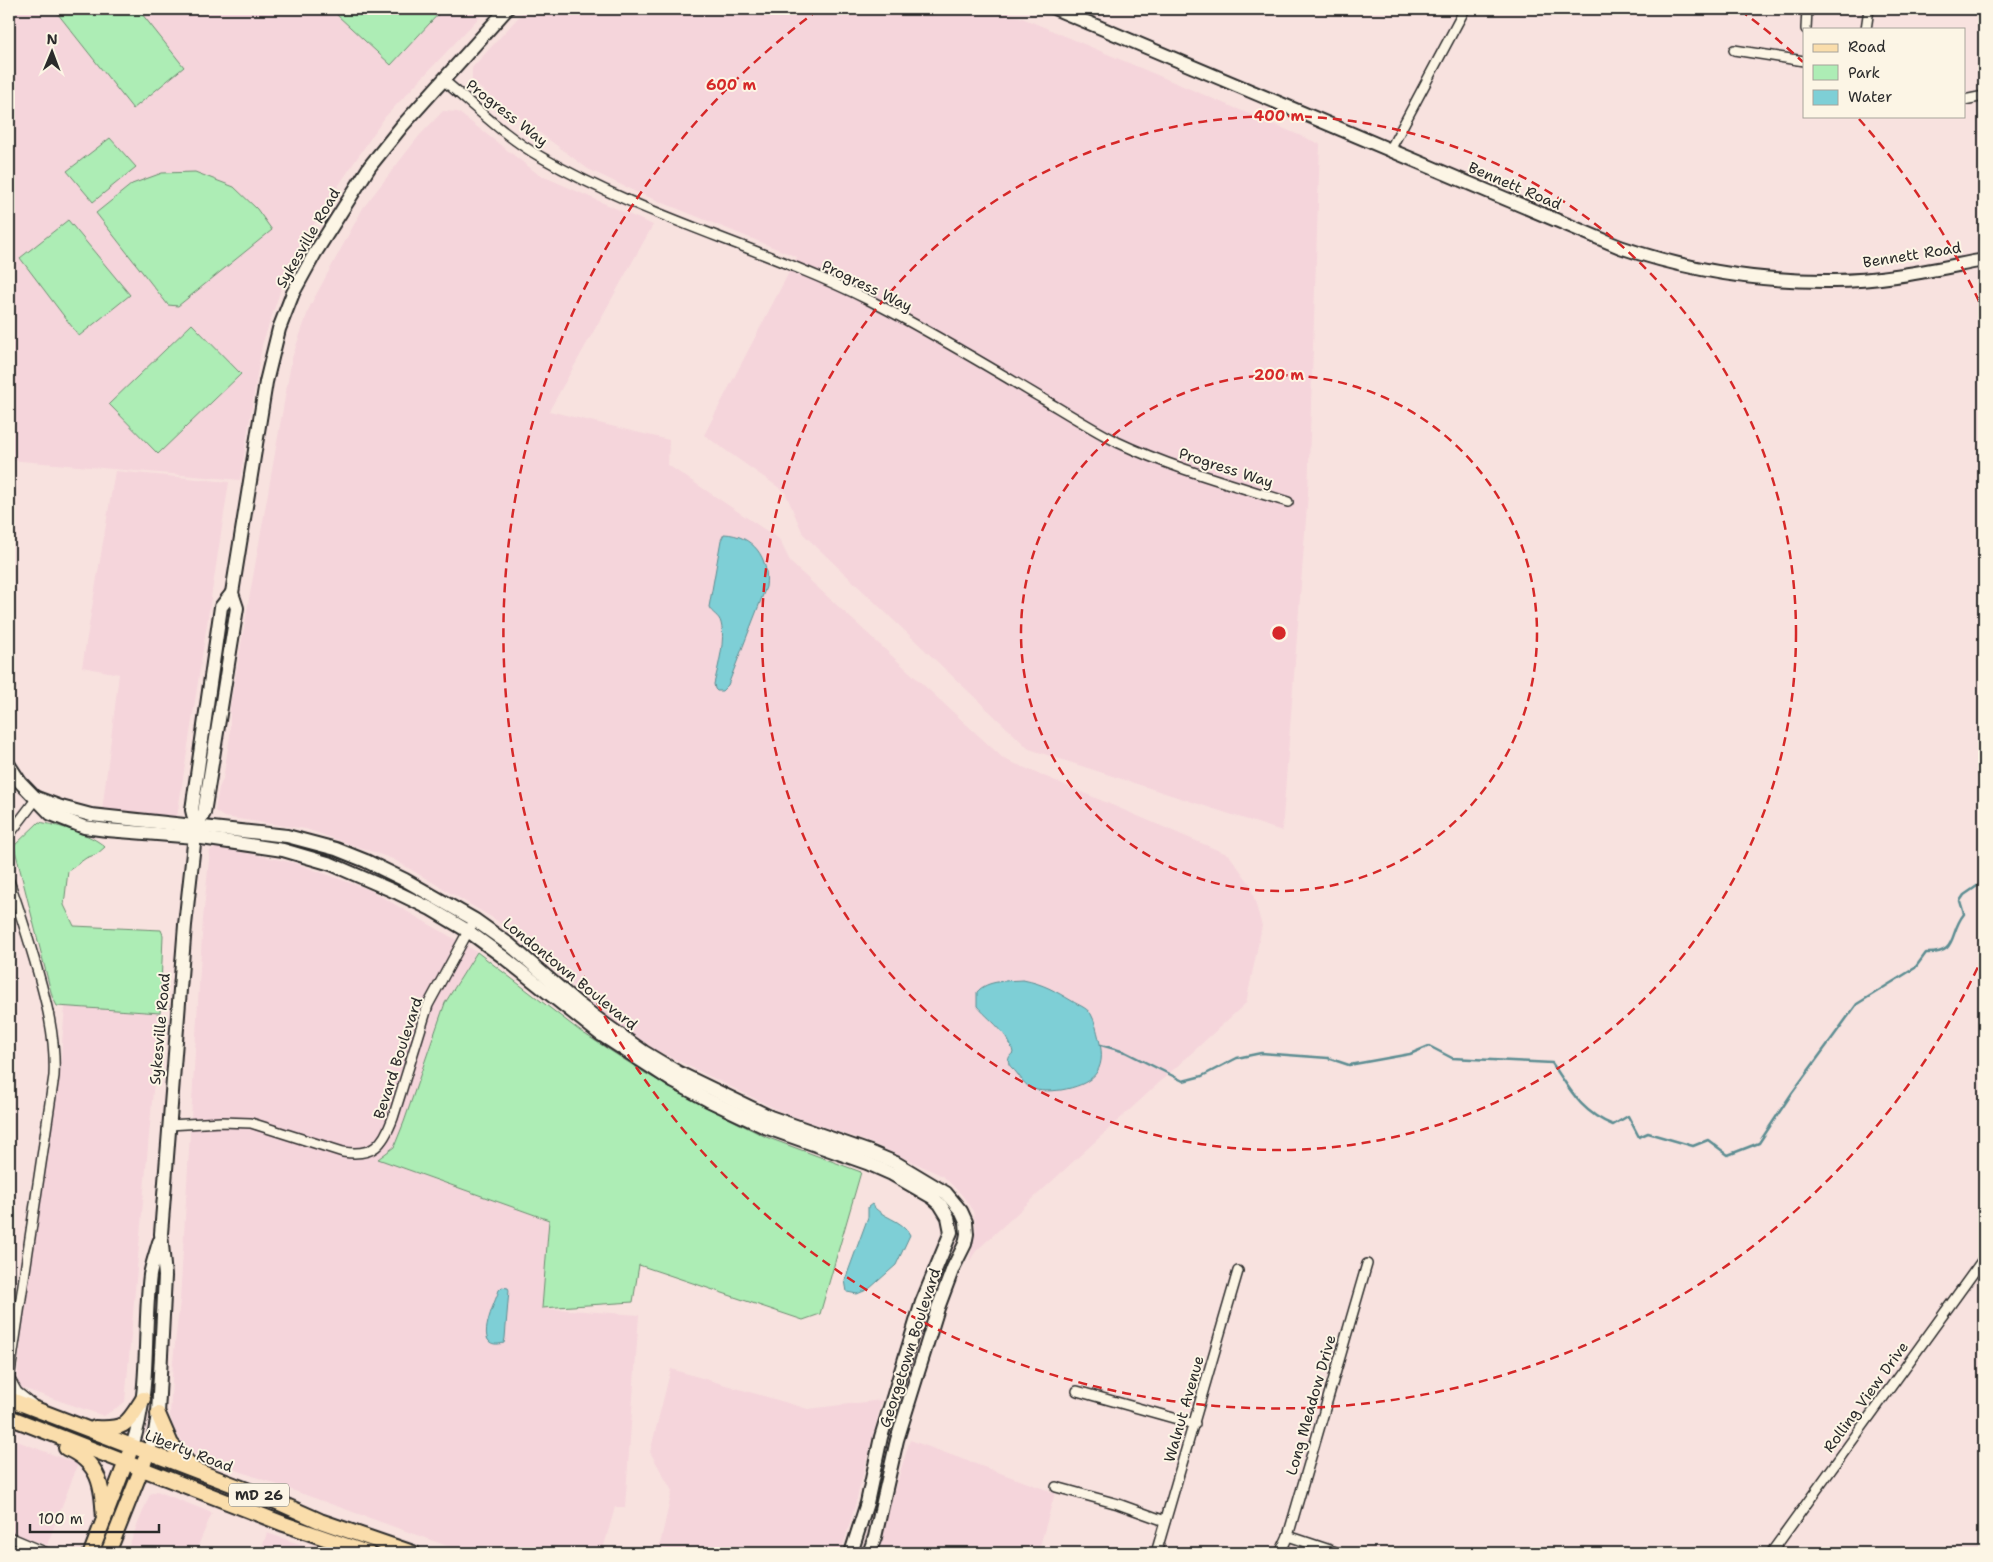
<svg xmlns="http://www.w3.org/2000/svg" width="1993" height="1562" font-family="'Shantell Sans',sans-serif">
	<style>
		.built { fill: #f5d5db }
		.green { fill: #adedb5; stroke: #6c8c70 }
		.water { fill: #7ecfd6; stroke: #5d8d92 }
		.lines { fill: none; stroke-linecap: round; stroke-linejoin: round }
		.stream { stroke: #5d8d92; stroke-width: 2.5 }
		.street-casing { stroke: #2b2b2b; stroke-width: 12 }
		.secondary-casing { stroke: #2b2b2b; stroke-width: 16 }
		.primary-casing { stroke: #2b2b2b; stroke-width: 18 }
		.street { stroke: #fcf5e5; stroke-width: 9 }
		.secondary { stroke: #fcf5e5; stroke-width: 12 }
		.primary { stroke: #faddab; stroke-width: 14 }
		.ring { fill: none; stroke: #d62828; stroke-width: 2.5; stroke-dasharray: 9 6 }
		.labels { text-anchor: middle; stroke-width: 4; stroke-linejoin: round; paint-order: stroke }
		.shield { fill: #fcf5e5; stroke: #6a6863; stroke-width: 1 }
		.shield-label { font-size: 14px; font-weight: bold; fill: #2b2b2b }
		.street-label { font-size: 15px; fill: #2b2b2b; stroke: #fcf5e5 }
		.centre { fill: #d62828; stroke: #fcf5e5; stroke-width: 2.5 }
		.ring-label { font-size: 15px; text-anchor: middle; font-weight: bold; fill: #d62828; stroke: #fcf5e5; stroke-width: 4; stroke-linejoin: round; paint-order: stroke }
	</style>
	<rect width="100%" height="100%" fill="#f8e2df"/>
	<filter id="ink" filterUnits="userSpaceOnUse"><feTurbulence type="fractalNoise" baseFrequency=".02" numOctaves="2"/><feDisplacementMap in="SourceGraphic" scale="10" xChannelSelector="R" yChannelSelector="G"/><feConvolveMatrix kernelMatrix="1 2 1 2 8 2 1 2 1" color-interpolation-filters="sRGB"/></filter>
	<g filter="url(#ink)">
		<g class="built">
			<polygon points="9,9 487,9 385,117 328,201 288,268 262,345 240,480 9,460"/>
			<polygon points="526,9 1001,9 1320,144 1308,493 1282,831 1029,749 803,534 785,492 704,435 797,257 636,192 588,169 472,82 472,68"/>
			<polygon points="443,111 458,112 538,174 653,225 549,411 669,440 668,465 779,539 791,563 1004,759 1229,855 1250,884 1262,926 1246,1003 976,1251 969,1262 976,1229 973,1211 962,1195 943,1176 874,1144 784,1113 656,1050 598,1011 535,949 493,918 393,859 306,829 224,817 215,811 219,788 223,779 230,736 230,706 292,358 310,306 363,208 419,136"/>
			<polygon points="115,471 229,482 177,817 102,811 119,674 82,667"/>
			<polygon points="217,847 295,863 370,890 477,952 445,1003 404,1122 394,1147 378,1159 549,1220 542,1308 639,1315 625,1507 615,1507 602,1553 467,1553 211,1461 189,1451 174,1430 170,1415 173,1361 180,1300 203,919 210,850"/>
			<polygon points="65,1006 160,1013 125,1402 104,1416 19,1387 17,1378 26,1291 61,1057"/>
			<polygon points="671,1369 808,1409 882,1400 855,1506 841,1553 658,1553 672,1491 650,1452"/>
			<polygon points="9,1438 78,1464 47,1545 9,1531"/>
			<polygon points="910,1440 1055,1493 1038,1553 875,1553"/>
			<polygon points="157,1491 212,1513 195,1553 126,1553 150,1494"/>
			<polygon points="267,1533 326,1553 260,1553"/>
		</g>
		<g class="green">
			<polygon points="54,9 138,9 184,67 133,109"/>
			<polygon points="343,9 443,9 391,65 337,15"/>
			<polygon points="110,138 136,167 93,202 67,171"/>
			<polygon points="195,172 234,187 257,209 272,230 178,306 168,305 96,213 132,184 162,173"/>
			<polygon points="68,220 130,295 79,336 20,258"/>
			<polygon points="192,324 241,374 158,454 109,404"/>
			<path d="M 39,822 C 57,825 92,834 105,847 L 97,854 L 86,858 L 68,871 L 64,905 L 74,926 L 161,930 L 163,935 L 160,1013 L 57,1006 L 52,996 L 14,846 Z"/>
			<polygon points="477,952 580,1031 645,1073 698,1103 766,1137 861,1172 820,1314 803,1320 639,1265 633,1302 542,1308 549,1220 378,1159 394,1147 404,1122 445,1003"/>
		</g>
		<g class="water">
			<path d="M 724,534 C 753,535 770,558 766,587 L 728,685 L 722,691 L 717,691 L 715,689 L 714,684 C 718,668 726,638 721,623 C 719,615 712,614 709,607 L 721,540 Z"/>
			<path d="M 1023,980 C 1044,984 1055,991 1072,1001 C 1078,1005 1086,1007 1091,1014 C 1095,1021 1097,1031 1099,1039 C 1108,1072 1091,1085 1061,1090 C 1051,1091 1039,1092 1031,1088 C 1022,1083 1019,1074 1012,1068 C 1007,1064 1007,1057 1013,1053 C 1010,1034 988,1019 977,1006 L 977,992 C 987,980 1008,981 1023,980 Z"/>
			<path d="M 872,1204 C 880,1218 903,1219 910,1235 L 896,1265 L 869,1289 L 857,1294 L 847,1292 L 845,1280 L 868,1217 L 868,1207 Z"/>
			<path d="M 502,1287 L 508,1288 L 509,1290 L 505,1338 L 504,1343 C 470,1352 495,1303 499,1290 Z"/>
		</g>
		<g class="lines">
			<path class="stream" d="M 1101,1045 L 1125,1052 L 1183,1081 L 1202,1076 L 1237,1058 L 1261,1053 L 1328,1058 L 1349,1065 L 1410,1054 L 1429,1046 L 1452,1058 L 1552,1063 C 1571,1091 1581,1112 1613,1125 L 1628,1116 L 1639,1137 L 1648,1133 L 1693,1146 L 1708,1140 L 1728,1155 L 1759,1143 L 1792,1093 L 1857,1004 L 1915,968 L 1926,953 C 1959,954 1948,934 1964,914 L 1960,901 L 1964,895 L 1983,882 L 1984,866"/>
			<defs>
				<g id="street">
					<polyline points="1806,29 1807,9"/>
					<polyline points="1866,29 1869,9"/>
					<polyline points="1734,50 1804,61"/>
					<path d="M 443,80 C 475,106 505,137 541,157 C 644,217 762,247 869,300 C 928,330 986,365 1043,399 C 1068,414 1092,429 1117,442 C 1172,468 1231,484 1288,502"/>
					<polyline points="1964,100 1984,96"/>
					<polyline points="1390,150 1465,9"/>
					<polyline points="9,835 37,798"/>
					<path d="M 9,881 C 19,908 27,935 35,962 C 46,1000 56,1037 54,1076 L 9,1379"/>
					<path d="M 169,1125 L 221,1122 L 251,1123 L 343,1152 C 373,1157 383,1145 393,1118 L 428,1005 L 471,926"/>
					<polyline points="9,1378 17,1392 32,1404"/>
					<polyline points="1077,1391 1195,1424"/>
					<polyline points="1056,1487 1118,1504 1165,1521"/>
					<polyline points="1288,1536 1339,1553"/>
					<polyline points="9,1537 47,1553"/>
					<polyline points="1156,1553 1238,1271"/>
					<polyline points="1280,1553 1288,1536 1367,1264"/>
					<polyline points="1771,1553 1984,1258"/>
				</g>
				<g id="secondary">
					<path d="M 1056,9 L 1620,247 C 1690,271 1760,282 1834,281 C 1884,281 1935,269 1984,260"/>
					<polyline points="9,765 20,782 51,814 84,827 107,830 195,837 283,850 331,864 398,893 431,909 468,931 502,956 600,1034 674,1082 708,1100 765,1127 867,1163 892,1174 932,1197 940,1204 948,1217 951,1232 922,1302 881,1437 867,1503 851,1553"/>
					<polyline points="37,798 61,807 91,815 287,836 336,849 366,861 405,880 475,920 510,945 577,1003 606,1025 644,1052 679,1073 770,1117 870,1152 896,1163 946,1193 961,1211 966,1222 967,1234 965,1244 953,1268 938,1308 897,1440 875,1537 869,1553"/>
					<polyline points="196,826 204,813 237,608 232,593 266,382 279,329 293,293 315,253 370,166 402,126 507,9"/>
					<path d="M 132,1446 C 151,1391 143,1332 150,1275 C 152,1264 156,1253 159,1242"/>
					<polyline points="148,1453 155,1432 158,1414 165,1276 161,1234 185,925 196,826 192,810 221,607 232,593"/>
				</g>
				<g id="primary">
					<polyline points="9,1399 273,1500 320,1521 413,1553"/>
					<polyline points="158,1414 171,1444 191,1466"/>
					<polyline points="9,1417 284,1524 368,1553"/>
					<path d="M 95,1428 C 126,1430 127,1424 143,1399"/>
					<path d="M 66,1448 C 101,1463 102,1486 104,1520"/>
					<polyline points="91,1553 129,1454"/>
					<polyline points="108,1553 145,1460"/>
				</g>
			</defs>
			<use href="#street" class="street-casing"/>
			<use href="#secondary" class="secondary-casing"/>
			<use href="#primary" class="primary-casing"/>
			<use href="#street" class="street"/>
			<use href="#secondary" class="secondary"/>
			<use href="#primary" class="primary"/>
		</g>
	</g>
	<g class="ring">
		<circle cx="1279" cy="633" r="258"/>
		<circle cx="1279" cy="633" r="517"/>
		<path d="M1984 954A775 775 0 1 1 818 10M1740 10A775 775 0 0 1 1803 62M1859 119A775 775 0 0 1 1984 312"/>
	</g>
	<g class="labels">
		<rect class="shield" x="229" y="1483.5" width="60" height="23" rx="4"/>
		<g class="shield-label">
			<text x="259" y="1500">MD 26</text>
		</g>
		<g class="street-label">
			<text transform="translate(507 113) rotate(38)" y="5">Progress Way</text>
			<text transform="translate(1515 186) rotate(23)" y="5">Bennett Road</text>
			<text transform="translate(308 238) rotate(-60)" y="5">Sykesville Road</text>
			<text transform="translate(1912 255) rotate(-9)" y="5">Bennett Road</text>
			<text transform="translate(867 286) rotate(26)" y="5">Progress Way</text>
			<text transform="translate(1226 468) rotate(18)" y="5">Progress Way</text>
			<text transform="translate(570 974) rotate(39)" y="5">Londontown Boulevard</text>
			<text transform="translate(160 1029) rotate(-85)" y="5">Sykesville Road</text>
			<text transform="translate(398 1058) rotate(-72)" y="5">Bevard Boulevard</text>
			<text transform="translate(910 1348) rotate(-72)" y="5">Georgetown Boulevard</text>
			<text transform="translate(1866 1397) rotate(-54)" y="5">Rolling View Drive</text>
			<text transform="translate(1311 1405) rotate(-74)" y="5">Long Meadow Drive</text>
			<text transform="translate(1184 1409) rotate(-74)" y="5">Walnut Avenue</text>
			<text transform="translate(189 1451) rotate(21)" y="5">Liberty Road</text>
		</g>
	</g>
	<circle cx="1279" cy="633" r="8" class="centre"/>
	<g class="ring-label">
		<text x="731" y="90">600 m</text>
		<text x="1279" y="121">400 m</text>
		<text x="1279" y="380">200 m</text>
	</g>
	<rect width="1993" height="1562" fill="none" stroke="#fcf5e5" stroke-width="30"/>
	<rect x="15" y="15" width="1963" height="1532" fill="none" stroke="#2b2b2b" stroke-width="2" filter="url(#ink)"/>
	<rect x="1803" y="28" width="162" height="90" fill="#fcf5e5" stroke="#a8a49b"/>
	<rect x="1813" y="44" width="25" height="8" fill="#faddab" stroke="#a8a49b"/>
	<text x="1848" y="52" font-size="15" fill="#2b2b2b">Road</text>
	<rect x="1813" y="65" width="25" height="15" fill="#adedb5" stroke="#a8a49b"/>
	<text x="1848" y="78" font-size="15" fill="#2b2b2b">Park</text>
	<rect x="1813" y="90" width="25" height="15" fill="#7ecfd6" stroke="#a8a49b"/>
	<text x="1848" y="102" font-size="15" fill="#2b2b2b">Water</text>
	<g transform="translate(52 52) rotate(1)" stroke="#fcf5e5" stroke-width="4" paint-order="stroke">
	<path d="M0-4L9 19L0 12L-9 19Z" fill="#2b2b2b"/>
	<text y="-8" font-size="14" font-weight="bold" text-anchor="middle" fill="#2b2b2b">N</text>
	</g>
	<path d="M30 1524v8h129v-8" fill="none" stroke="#2b2b2b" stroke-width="2.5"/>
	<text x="38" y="1524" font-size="15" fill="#2b2b2b" stroke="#fcf5e5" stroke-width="4" paint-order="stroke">100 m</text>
</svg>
